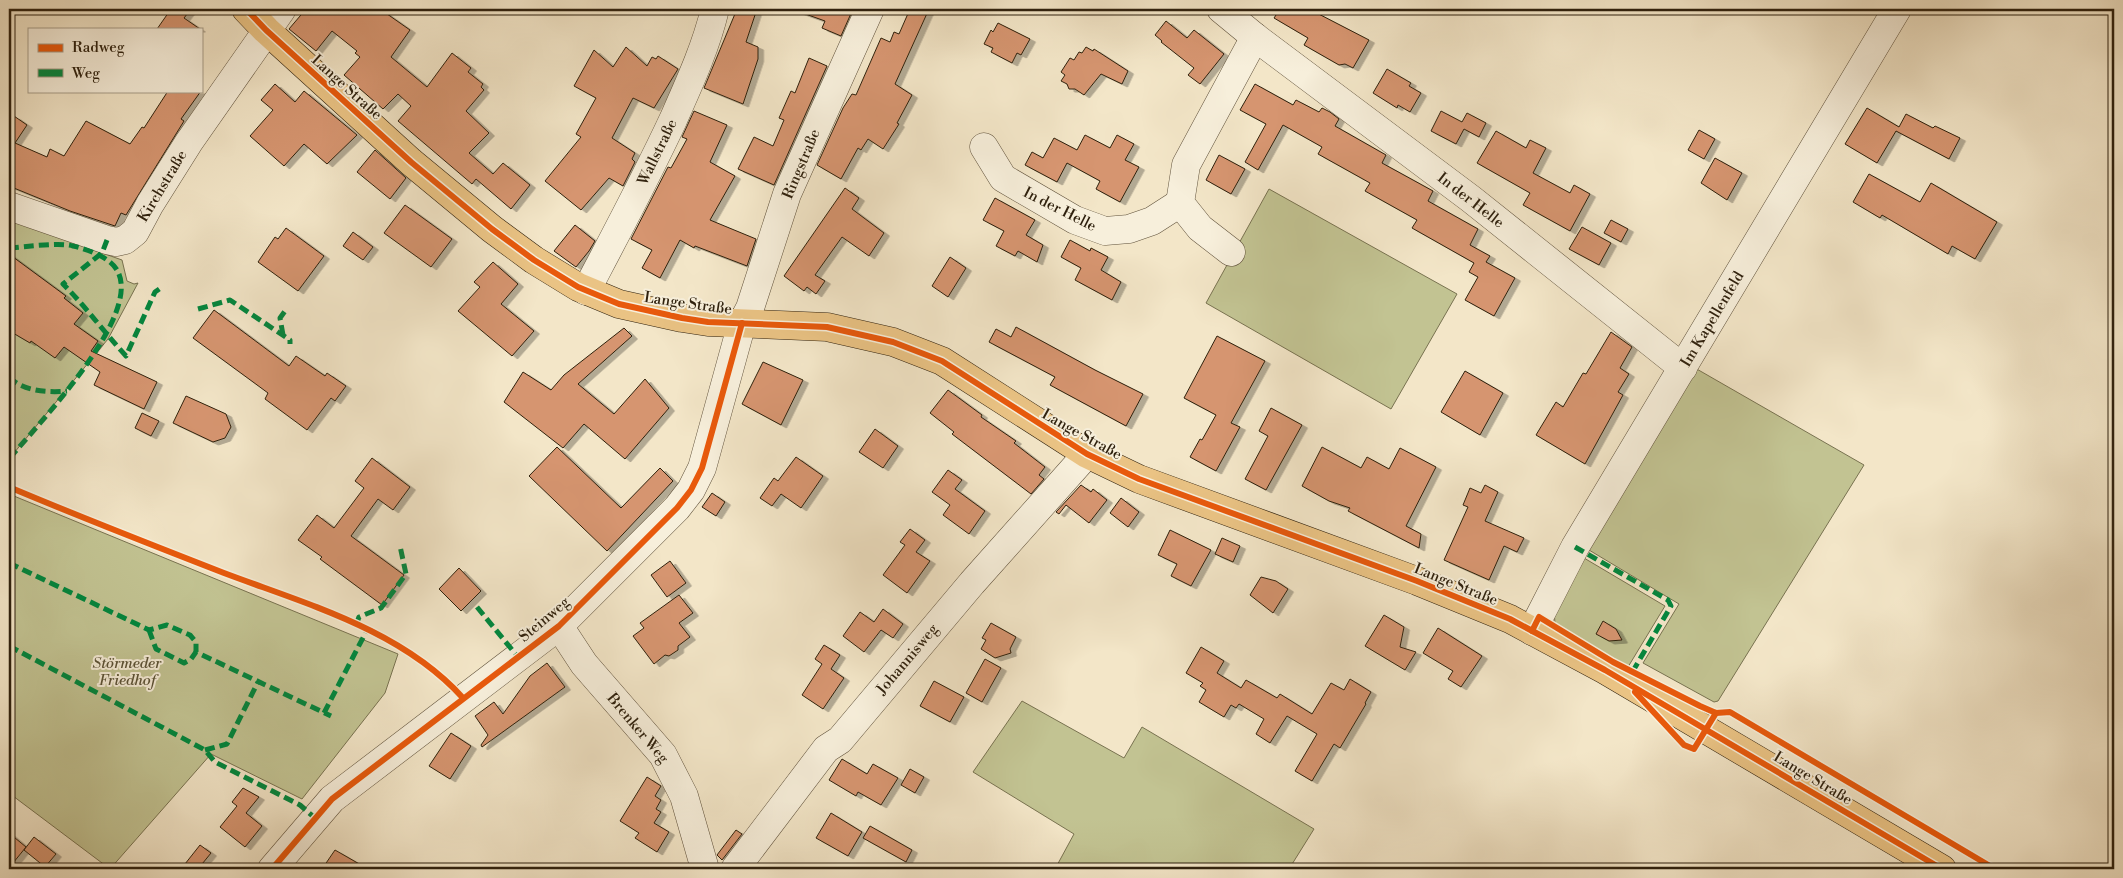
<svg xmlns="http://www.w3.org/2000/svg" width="2123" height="878" font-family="'Libre Bodoni',serif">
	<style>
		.green { fill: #c2c392; stroke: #787250 }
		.building { fill: #d6956f; stroke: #2f210e; filter: url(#shadow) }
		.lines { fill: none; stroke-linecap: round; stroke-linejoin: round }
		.minor-casing { stroke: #60523c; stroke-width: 29 }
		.major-casing { stroke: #2f210e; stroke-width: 29 }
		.minor { stroke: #f7efdb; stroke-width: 28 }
		.major { stroke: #eac384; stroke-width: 28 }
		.quiet { stroke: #00873e; stroke-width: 5; stroke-dasharray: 10 5; stroke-linecap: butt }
		.cycleway-casing { stroke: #f7efdb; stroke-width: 9 }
		.cycleway { stroke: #e8590c; stroke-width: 6 }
		.labels { text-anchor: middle; stroke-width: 4; stroke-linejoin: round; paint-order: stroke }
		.street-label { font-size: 15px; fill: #2f210e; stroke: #f7efdb }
		.park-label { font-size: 15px; font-style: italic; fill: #5b5236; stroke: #f7efdb }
	</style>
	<defs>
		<filter id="shadow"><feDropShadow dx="5.5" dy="3" stdDeviation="0" flood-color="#0004"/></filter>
	</defs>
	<rect width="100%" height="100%" fill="#f3e6c8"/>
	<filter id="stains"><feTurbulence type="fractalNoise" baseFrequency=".004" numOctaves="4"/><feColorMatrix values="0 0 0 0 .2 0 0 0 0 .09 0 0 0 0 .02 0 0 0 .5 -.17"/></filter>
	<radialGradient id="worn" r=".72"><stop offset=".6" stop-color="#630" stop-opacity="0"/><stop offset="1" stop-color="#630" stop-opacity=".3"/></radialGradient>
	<g class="green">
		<polygon points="1269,189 1457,294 1391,409 1206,303"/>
		<polygon points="9,220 122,260 127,281 134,284 138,283 108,339 9,459"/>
		<polygon points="1695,368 1864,465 1718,701 1714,702 1643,663 1679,604 1589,550"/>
		<polygon points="9,494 398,654 385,693 302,799 211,754 110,869 9,793"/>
		<polygon points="1584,558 1665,606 1628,667 1555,624 1554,609"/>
		<polygon points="1022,701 1124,758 1142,727 1314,829 1289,869 1055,869 1074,834 973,772"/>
	</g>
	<g class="building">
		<polygon points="171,9 191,9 184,18 200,29 157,29"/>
		<polygon points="306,9 380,9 410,30 391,57 427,87 452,53 471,68 468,72 483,84 481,87 484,90 466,111 489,133 469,153 493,174 503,163 530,185 511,209 476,179 472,184 398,121 411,106 398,94 383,109 344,75 360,57 355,53 357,51 332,31 316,51 289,29"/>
		<polygon points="737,9 757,9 746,42 758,47 758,59 743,104 704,88"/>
		<polygon points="798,9 853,9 841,36 822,28 825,21 797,11"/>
		<polygon points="910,9 929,9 895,84 912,95 897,123 899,124 883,149 868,139 861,150 858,148 841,179 817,165 843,108 852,94 856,95 881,38 890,42 894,32 899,34"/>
		<polygon points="1280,9 1309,9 1369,40 1353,68 1345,64 1339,65 1304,45 1308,38 1274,18"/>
		<polygon points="1166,21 1187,38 1194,30 1224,54 1200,84 1188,75 1194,68 1161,42 1162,41 1155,35"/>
		<polygon points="998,23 1030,39 1021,55 1017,53 1012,63 991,52 993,48 984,44 991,30 993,32"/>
		<polygon points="626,47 647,66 652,57 656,59 658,56 678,69 654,108 633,98 612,138 635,153 632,159 635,162 623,186 609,178 581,210 545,181 581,137 576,134 596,98 574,86 594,50 613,67"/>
		<polygon points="1086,47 1093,51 1094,49 1128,71 1122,84 1101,74 1084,95 1075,89 1069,89 1067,84 1061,81 1065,75 1061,72 1070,58 1074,60 1079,52 1082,53"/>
		<polygon points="809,58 827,66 774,185 738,169 754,137 773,146 784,120 779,118 791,91 795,93"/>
		<polygon points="1387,69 1411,83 1409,86 1421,93 1410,112 1398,105 1397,108 1373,93"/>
		<polygon points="275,84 295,102 304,91 357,135 327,164 304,144 284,166 250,136 273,110 261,100"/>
		<polygon points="1255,84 1293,105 1296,100 1319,112 1322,108 1330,112 1339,119 1335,126 1386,155 1382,163 1433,191 1428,201 1478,229 1470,245 1490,256 1486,262 1515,278 1494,316 1465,300 1478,277 1469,272 1474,263 1412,228 1417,220 1365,191 1370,183 1318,154 1322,147 1283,125 1258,170 1245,162 1266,124 1240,110"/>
		<polygon points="168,91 201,91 181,119 184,121 126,215 121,213 115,226 70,211 9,186 9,124 14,116 27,125 15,143 47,157 50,149 64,156 86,121 130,144 142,127 144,128"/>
		<polygon points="1867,108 1899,127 1906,114 1933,128 1935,126 1960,138 1949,159 1896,131 1877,163 1845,144"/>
		<polygon points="694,111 727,125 710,162 735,176 710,220 756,239 747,266 695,246 694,248 680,240 660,278 642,268 652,250 631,239 668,167 671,168 687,139 682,137"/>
		<polygon points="1441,111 1462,122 1467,113 1486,123 1479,137 1464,129 1456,144 1431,131"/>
		<polygon points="1699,130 1715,139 1704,159 1688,150"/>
		<polygon points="1496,131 1526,148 1530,140 1546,148 1533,173 1570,193 1574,185 1590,194 1570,231 1523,205 1530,193 1477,163"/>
		<polygon points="1085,135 1110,148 1117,135 1134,144 1125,160 1139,167 1120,202 1096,189 1100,181 1067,163 1057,182 1025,165 1032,152 1043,158 1054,138 1077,150"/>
		<polygon points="375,150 406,178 390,199 357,172"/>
		<polygon points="1219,155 1245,169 1231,194 1206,180"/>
		<polygon points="1715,158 1742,173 1727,200 1701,183"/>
		<polygon points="1869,174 1920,202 1931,183 1997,222 1975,259 1952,246 1948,254 1882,215 1880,218 1853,202"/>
		<polygon points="845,188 859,198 852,209 884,233 869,256 842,237 815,275 825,281 816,294 807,287 804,291 784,276"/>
		<polygon points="995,198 1035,220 1026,235 1043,245 1037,262 1018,251 1015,256 996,246 1004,231 983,220"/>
		<polygon points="405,205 452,239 431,267 384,233"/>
		<polygon points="1611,220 1628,229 1621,242 1604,233"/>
		<polygon points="575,225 595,241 589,251 576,267 554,251"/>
		<polygon points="1582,227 1611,243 1599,265 1569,249"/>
		<polygon points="286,228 324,256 298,291 258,262 275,237 278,239"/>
		<polygon points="353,232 373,247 363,260 343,246"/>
		<polygon points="1070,240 1090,251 1091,248 1108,257 1101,270 1121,282 1112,300 1075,280 1081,268 1061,257"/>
		<polygon points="9,254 66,296 64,298 83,313 74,324 98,341 91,351 157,382 144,409 94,385 100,372 64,347 55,358 31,341 30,343 13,333 15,330 9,325"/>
		<polygon points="950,257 966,268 948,297 932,286"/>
		<polygon points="493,262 518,284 501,304 534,331 512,356 458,311 480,287 474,282"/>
		<polygon points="214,310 289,366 296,356 325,376 327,373 346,386 335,401 331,398 307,430 265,399 268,393 193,338"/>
		<polygon points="1016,327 1095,370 1143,394 1126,426 1050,385 1055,377 989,342 996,329 1011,337"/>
		<polygon points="624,328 632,336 578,384 614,414 645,379 669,408 625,459 584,424 563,448 504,402 523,372 551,390 564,375"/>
		<polygon points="1611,332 1632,347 1620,368 1629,374 1618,392 1623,395 1585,464 1536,435 1556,402 1563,407 1583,373 1586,374"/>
		<polygon points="1217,336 1265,361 1231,423 1240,427 1216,471 1190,457 1200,439 1202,440 1216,415 1184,398"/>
		<polygon points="763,362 803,380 781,425 742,404"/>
		<polygon points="1465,371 1503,393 1480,435 1441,412"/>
		<polygon points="948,390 982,415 981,417 1016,441 1014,443 1045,467 1039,475 1044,479 1031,494 952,434 954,432 930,413"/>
		<polygon points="186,396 226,414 231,427 225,438 213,442 173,423"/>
		<polygon points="1271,408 1302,425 1266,490 1245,479 1268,436 1259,431"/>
		<polygon points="142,413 159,421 151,436 135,428"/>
		<polygon points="875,429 898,446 883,468 859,452"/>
		<polygon points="557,447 621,508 660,468 673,481 607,551 529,476"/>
		<polygon points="1322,447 1361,468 1367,457 1389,469 1400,448 1436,467 1406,526 1421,534 1419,548 1348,511 1350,508 1329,501 1302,486"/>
		<polygon points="796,457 823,476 801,508 781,494 772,506 760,498 774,478 778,481"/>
		<polygon points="372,458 410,487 393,510 378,499 351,536 404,575 382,605 320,559 322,557 298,540 317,515 334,528 364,488 355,481"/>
		<polygon points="948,470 962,480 955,489 985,511 969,534 943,515 950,505 932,492"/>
		<polygon points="1081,485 1091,492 1093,489 1107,500 1089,523 1066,505 1059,514 1056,512"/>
		<polygon points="1485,485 1498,492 1485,521 1524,538 1517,552 1504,546 1489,580 1444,560 1468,507 1463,505 1470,488 1481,493"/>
		<polygon points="712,493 725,502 716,516 702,507"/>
		<polygon points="1121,498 1139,512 1128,527 1110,513"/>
		<polygon points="910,529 925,540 916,552 930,561 907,593 883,575 905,545 900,542"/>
		<polygon points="1170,530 1211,550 1191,586 1171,576 1177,564 1158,555"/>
		<polygon points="1222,538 1240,546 1233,562 1215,554"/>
		<polygon points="670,561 686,583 667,597 651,575"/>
		<polygon points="459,568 481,591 461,611 439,589"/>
		<polygon points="1261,577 1276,581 1288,589 1273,613 1250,595"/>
		<polygon points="679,595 693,613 679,623 690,637 678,646 678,650 669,656 665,655 654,664 633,636 644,628 640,623"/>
		<polygon points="883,609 903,624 893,638 881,630 864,652 843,636 860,612 874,622"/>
		<polygon points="1384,615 1404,627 1400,647 1416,652 1405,670 1365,646"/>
		<polygon points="1603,621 1616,629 1622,640 1609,641 1596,634"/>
		<polygon points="991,623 1016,637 1010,649 1011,653 995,658 981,649 986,640 982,638"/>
		<polygon points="1438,628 1482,656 1461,687 1448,679 1453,671 1423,653"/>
		<polygon points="824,645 840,655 831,669 844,678 823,709 802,695 822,664 815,659"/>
		<polygon points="1201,647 1224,661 1217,673 1241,688 1246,680 1277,698 1280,694 1312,714 1331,683 1344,690 1350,679 1371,692 1365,703 1366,704 1340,748 1334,744 1312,781 1295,771 1317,734 1287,716 1270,743 1256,734 1264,719 1239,704 1236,708 1231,705 1224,717 1199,702 1206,690 1200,686 1203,683 1186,673"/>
		<polygon points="985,659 1001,668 982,702 966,693"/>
		<polygon points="547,663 565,687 482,747 481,745 488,735 475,716 494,702 503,714 530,676"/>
		<polygon points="934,681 964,697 950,722 920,706"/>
		<polygon points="451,733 471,746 450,779 429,766"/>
		<polygon points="842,759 867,774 873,764 898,778 881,805 858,792 856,796 829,780"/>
		<polygon points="910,769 924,777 915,793 901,785"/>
		<polygon points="647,777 661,786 655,796 661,800 656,809 661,812 654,823 669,832 657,852 635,838 639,833 620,821"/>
		<polygon points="243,788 259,797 246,813 262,826 245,847 220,827 237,806 232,802"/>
		<polygon points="831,813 862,832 848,856 816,838"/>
		<polygon points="870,826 912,850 906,862 863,838"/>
		<polygon points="736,830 742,834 722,860 717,855"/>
		<polygon points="9,833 26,847 9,868"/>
		<polygon points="34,837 56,854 45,867 24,850"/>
		<polygon points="200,845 211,853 198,869 181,869"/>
		<polygon points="335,850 368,869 322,869"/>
	</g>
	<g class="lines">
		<defs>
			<g id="minor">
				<polyline points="1221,9 1255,37 1471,199 1683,368"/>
				<polyline points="984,147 1003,178 1075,220 1105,231 1129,229 1152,221 1180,203"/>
				<polyline points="9,206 107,240 116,242 125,240 135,232 150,204 189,142 282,9"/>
				<polyline points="1231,252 1200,228 1180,203 1186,165 1255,37"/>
				<path d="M 586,291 C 616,234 646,178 673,120 C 689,84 706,47 715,9"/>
				<polyline points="559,626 584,664 663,755 684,796 705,869"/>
				<polyline points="1532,631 1575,547 1897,9"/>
				<polyline points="272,869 332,799 559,626 677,508 691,490 702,468 742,323 750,308 787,194 870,9"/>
				<polyline points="735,869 826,749 840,740 972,583 1087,454"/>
			</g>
			<polyline id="major" points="246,9 266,30 411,162 492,229 534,260 578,287 619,304 682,318 708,322 827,327 893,342 942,361 1087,454 1139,479 1417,581 1510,619 1605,670 1942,869"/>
		</defs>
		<use href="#minor" class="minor-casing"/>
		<use href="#major" class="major-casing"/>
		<use href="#minor" class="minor"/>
		<use href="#major" class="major"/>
		<g class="quiet">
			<path d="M 107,240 L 102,253 L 63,284 C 86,307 104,332 126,356 L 155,292 L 162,287"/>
			<path d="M 9,248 C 24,247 60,242 73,246 C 87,249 112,258 118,272 C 141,318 37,425 9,459"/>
			<polyline points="198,309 230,300 290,340 290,344"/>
			<polyline points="283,335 280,318 285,311"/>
			<path d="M 9,377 C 22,391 48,393 67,391"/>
			<polyline points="1575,547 1668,600 1671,606 1630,676"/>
			<polyline points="9,563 149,630 167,625 190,635 196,642 196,652 331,716"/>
			<polyline points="477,607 518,657"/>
			<polyline points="356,625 359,617 381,608 406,574 400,546"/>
			<polyline points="149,630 156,649 184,663 191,659 196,652"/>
			<polyline points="9,646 205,750 215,762 300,805 315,818"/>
			<polyline points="324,713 367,630"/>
			<polyline points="205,750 227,744 258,682"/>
		</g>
		<defs>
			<g id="cycleway">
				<polyline points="246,9 266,30 411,162 492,229 534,260 578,287 619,304 682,318 708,322 827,327 893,342 942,361 1087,454 1139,479 1417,581 1510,619 1605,670 1942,869"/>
				<path d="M 9,487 C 80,517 152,545 224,573 C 306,604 402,630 463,698"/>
				<polyline points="1532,631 1539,617 1613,662 1700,706 1716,713 1730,712 1995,869"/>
				<polyline points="1635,692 1684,745 1694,749 1716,713"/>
				<polyline points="272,869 332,799 559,626 677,508 691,490 702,468 742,323"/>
			</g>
		</defs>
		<use href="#cycleway" class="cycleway-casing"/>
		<use href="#cycleway" class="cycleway"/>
	</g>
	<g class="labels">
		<g class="street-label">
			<text transform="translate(347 87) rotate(42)" y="5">Lange Straße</text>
			<text transform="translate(657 152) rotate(-64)" y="5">Wallstraße</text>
			<text transform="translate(801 164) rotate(-67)" y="5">Ringstraße</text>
			<text transform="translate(162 186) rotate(-59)" y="5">Kirchstraße</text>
			<text transform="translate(1471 200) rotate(38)" y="5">In der Helle</text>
			<text transform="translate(1060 209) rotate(27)" y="5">In der Helle</text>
			<text transform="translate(688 303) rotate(8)" y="5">Lange Straße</text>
			<text transform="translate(1712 319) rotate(-59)" y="5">Im Kapellenfeld</text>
			<text transform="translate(1082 434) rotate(29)" y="5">Lange Straße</text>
			<text transform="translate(1456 584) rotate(22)" y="5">Lange Straße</text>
			<text transform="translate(544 619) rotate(-40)" y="5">Steinweg</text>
			<text transform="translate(907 659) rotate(-50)" y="5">Johannisweg</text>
			<text transform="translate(638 728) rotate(50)" y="5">Brenker Weg</text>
			<text transform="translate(1813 778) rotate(31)" y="5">Lange Straße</text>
		</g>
		<g class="park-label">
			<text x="127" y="668">Störmeder<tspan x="127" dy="17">Friedhof</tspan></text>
		</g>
	</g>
	<rect width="2123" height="878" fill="none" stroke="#f3e6c8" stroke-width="30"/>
	<rect x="10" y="10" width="2103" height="858" fill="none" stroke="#2f210e" stroke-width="2.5"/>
	<rect x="15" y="15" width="2093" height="848" fill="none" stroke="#2f210e"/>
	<rect x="28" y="28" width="175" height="65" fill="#f7efdb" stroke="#a79d89"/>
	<rect x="38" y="44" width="25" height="8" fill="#e8590c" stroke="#a79d89"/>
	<text x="72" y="52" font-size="15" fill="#2f210e">Radweg</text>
	<rect x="38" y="69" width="25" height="8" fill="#00873e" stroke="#a79d89"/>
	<text x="72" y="78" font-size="15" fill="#2f210e">Weg</text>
	<rect width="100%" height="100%" filter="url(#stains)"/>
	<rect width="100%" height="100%" fill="url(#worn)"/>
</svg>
